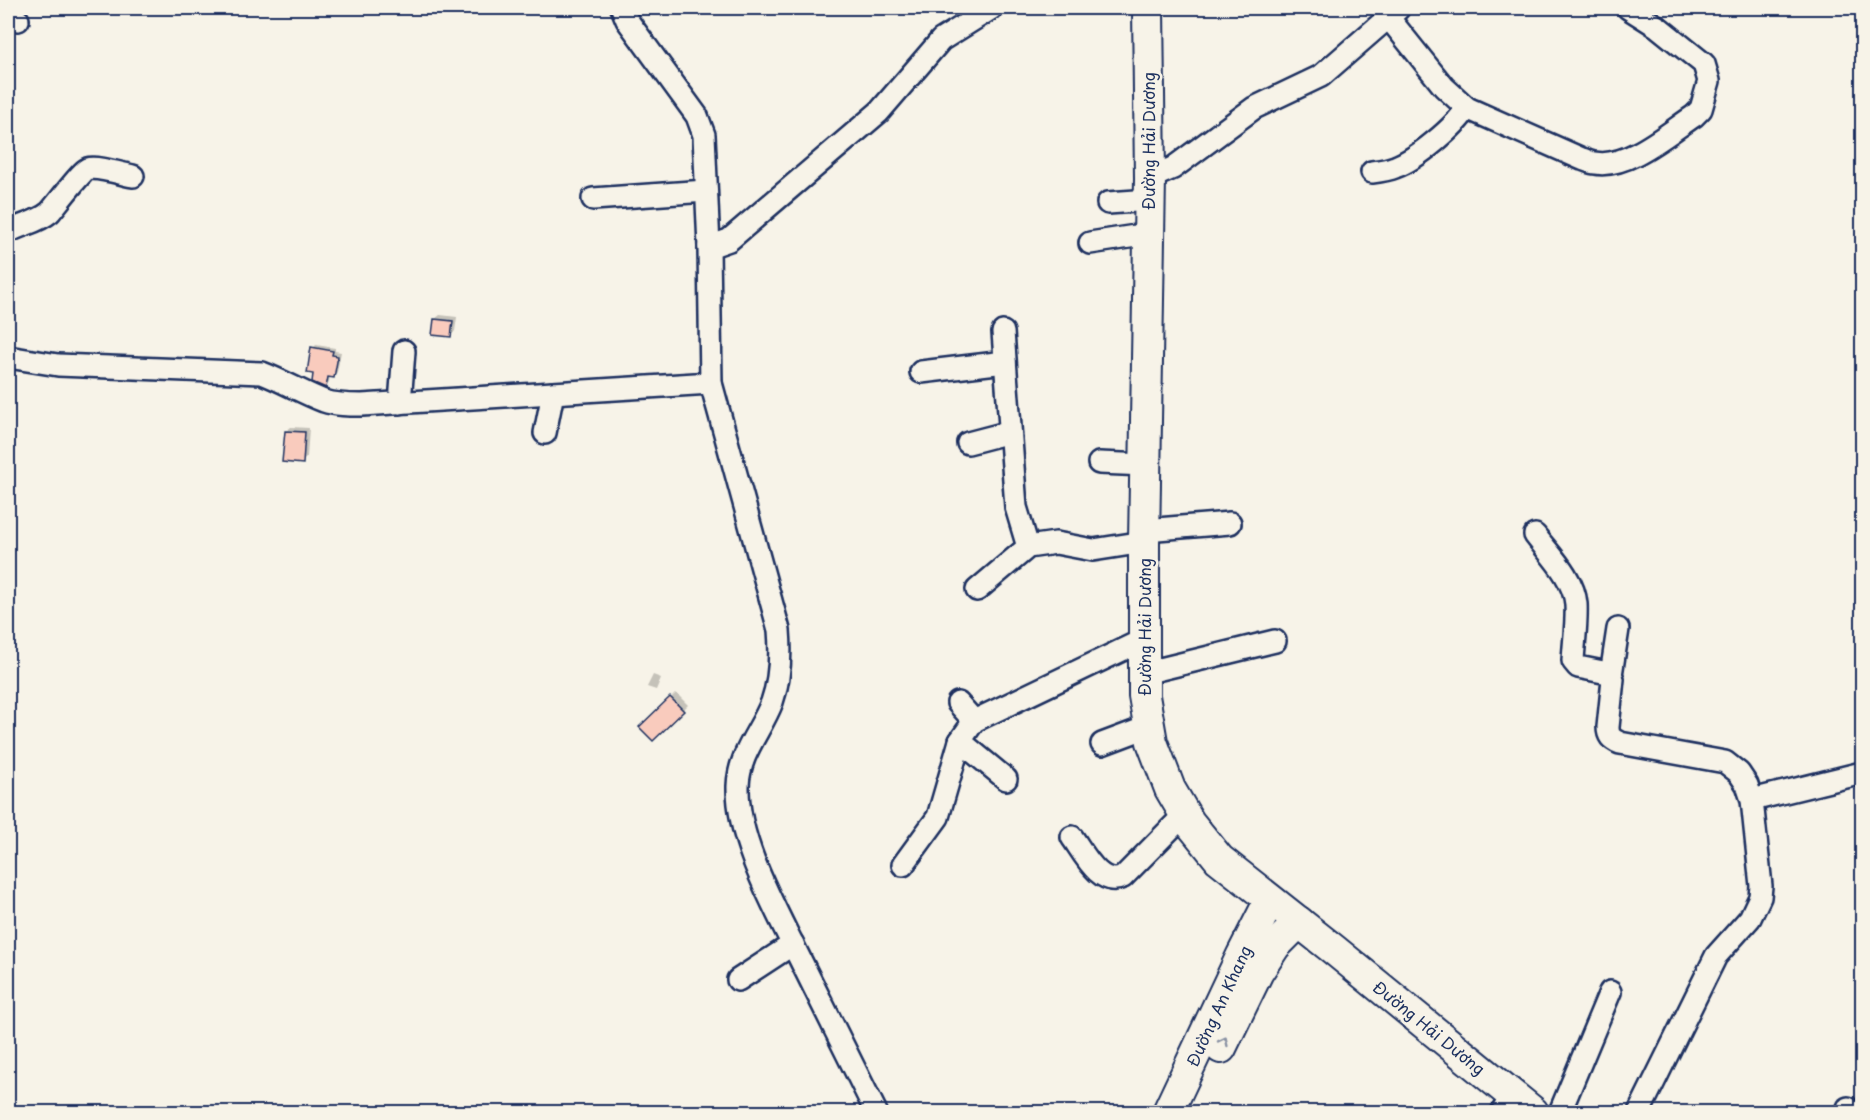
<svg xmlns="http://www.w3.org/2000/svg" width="1870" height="1120" font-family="'Playpen Sans',sans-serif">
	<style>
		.shadow { fill: #0003 }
		.building { fill: #f9cbbd; stroke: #1b2f5e; stroke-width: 1.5 }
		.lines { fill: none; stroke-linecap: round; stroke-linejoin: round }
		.minor-casing { stroke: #1b2f5e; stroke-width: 26 }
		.highway-casing { stroke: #1b2f5e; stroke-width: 34 }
		.minor { stroke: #f7f3e8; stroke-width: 21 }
		.highway { stroke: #f7f3e8; stroke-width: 30 }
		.oneway { stroke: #8991a3 }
		.labels { text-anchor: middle; stroke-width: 5; stroke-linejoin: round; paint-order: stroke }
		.street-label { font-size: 16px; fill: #1b2f5e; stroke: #f7f3e8 }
	</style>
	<rect width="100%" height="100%" fill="#f7f3e8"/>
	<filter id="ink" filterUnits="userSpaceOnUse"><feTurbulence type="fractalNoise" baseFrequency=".0167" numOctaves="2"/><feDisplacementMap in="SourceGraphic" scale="12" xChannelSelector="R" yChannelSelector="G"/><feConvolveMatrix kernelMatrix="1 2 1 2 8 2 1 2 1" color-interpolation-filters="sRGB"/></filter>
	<g filter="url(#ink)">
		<g class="shadow">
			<polygon points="440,315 457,317 455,331 451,336 435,319"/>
			<polygon points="316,345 335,348 335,351 341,352 337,372 333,376 330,376 329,382 326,386 313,348"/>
			<polygon points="291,427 309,428 307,457 302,462 286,431"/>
			<polygon points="653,675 661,678 656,690 647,687"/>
			<polygon points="676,693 688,705 653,739 641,727"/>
		</g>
		<g class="building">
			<polygon points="434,319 453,321 451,337 432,335"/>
			<polygon points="311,347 333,351 332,355 338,356 334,378 328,377 326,388 312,382 313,374 307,373"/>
			<polygon points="285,431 305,432 303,464 282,462"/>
			<polygon points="670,697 684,711 653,741 639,727"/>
		</g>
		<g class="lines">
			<defs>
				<g id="minor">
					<path d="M 622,8 L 627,20 L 697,116 L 704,135 L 709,247 L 711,383 L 779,630 C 781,654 780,679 772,702 C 761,731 739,753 738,786 C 737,840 773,904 797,953 C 823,1006 850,1059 876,1112"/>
					<polyline points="8,14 18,20"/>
					<path d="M 1388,17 L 1444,87 L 1467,108 L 1582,159 C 1586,160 1591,163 1595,163 C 1627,169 1668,133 1694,116 L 1701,109 L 1709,81 L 1704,64 L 1658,27 L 1628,8"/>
					<path d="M 1372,172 C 1380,171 1388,170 1395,167 C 1417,159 1455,127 1467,108"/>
					<polyline points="1150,178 1173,168 1254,108 1321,76 1398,9"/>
					<polyline points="593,199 706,191"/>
					<polyline points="1108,203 1150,200"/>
					<path d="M 8,232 C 22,224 37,223 50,212 C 56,205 83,170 87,169 C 97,166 122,174 133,176"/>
					<polyline points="1090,243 1149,234"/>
					<polyline points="709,247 729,240 879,112 941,40 992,8"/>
					<polyline points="1003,332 1016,507 1028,547"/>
					<path d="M 8,357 L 58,365 L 262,373 C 283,381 303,393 324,401 C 336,405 349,405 362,405 L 711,383"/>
					<polyline points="921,372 1005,362"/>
					<polyline points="400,403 404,351"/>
					<polyline points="545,433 553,393"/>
					<polyline points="968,443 1010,432"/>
					<polyline points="1099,463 1146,465"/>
					<polyline points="1145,530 1230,523"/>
					<path d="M 1535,535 C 1550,555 1574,578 1576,604 C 1577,622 1574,642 1573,661 L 1578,667 L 1608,673 L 1613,679 L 1608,727 C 1608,736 1611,739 1620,743 L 1725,762 L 1739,773 L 1747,785 L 1752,800 L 1761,886 L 1760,897 L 1750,918 L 1716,956 L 1639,1112"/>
					<polyline points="977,590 1028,547 1056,543 1093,550 1144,542"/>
					<polyline points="1144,673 1275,641"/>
					<polyline points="1611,675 1618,629"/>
					<polyline points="958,703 974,721"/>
					<polyline points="960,741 1006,779"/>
					<polyline points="1102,744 1150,726"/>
					<polyline points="1752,800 1862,773"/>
					<path d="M 1072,837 C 1083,852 1100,888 1123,877 L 1185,814"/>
					<polyline points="903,865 938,817 960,741 974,721 1145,639"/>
					<polyline points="738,980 793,944"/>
					<polyline points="1502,1112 1512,1096"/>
					<polyline points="1560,1112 1610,992"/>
					<polyline points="1847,1112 1848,1108"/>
				</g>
				<g id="highway">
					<polyline points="1148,8 1150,178 1144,542 1144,696 1152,742 1170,789 1190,823 1219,859 1333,949 1533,1112"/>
					<polyline points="1221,1048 1258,972 1275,946 1299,922"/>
					<polyline points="1168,1112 1242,955 1270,900"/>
				</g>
			</defs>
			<use href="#minor" class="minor-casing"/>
			<use href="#highway" class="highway-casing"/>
			<use href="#minor" class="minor"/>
			<use href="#highway" class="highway"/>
		</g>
		<defs><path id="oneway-chevron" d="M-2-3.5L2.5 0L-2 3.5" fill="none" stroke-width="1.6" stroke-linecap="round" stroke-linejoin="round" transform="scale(1.5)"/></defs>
		<use class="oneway" href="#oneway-chevron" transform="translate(1224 1041) rotate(-64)"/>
	</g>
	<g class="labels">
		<g class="street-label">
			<text transform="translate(1149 141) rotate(-90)" y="6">Đường Hải Dương</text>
			<text transform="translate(1145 627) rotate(-90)" y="6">Đường Hải Dương</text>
			<text transform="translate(1219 1006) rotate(-65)" y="6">Đường An Khang</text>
			<text transform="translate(1429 1028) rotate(39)" y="6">Đường Hải Dương</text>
		</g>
	</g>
	<rect width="1870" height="1120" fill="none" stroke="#f7f3e8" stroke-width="30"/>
	<rect x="15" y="15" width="1840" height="1090" fill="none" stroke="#1b2f5e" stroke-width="2" filter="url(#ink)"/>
</svg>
